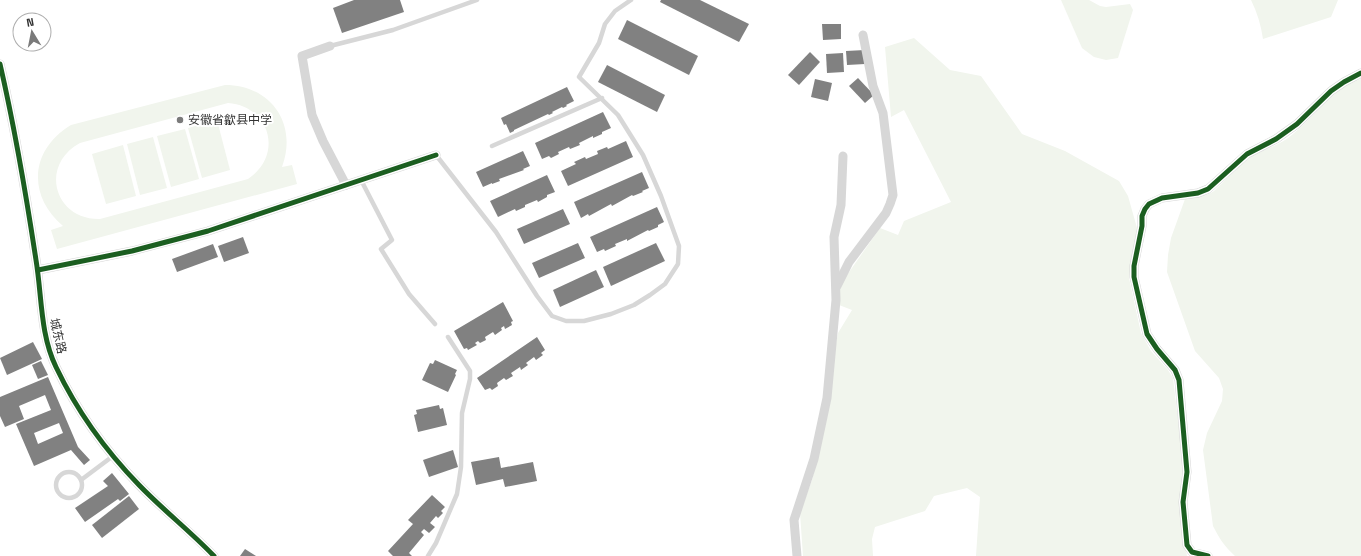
<svg xmlns="http://www.w3.org/2000/svg" width="1361" height="556" font-family="'Space Grotesk','Noto Sans SC',sans-serif">
	<style>
		.green { fill: #f1f5ed; fill-rule: evenodd }
		.building { fill: #818181; fill-rule: evenodd }
		.lines { fill: none; stroke-linecap: round; stroke-linejoin: round }
		.lane { stroke: #d7d7d7; stroke-width: 4.5 }
		.street { stroke: #d7d7d7; stroke-width: 9 }
		.cycleway-casing { stroke: #fff; stroke-width: 8 }
		.cycleway { stroke: #1b5e20; stroke-width: 5 }
		.poi-dot { fill: #7a7a7a; stroke: #fff; stroke-width: 1.5 }
		.labels { text-anchor: middle; stroke-width: 4; stroke-linejoin: round; paint-order: stroke }
		.poi-label { font-size: 12px; fill: #333; stroke: #fff; text-anchor: start }
		.street-label { font-size: 12px; fill: #333; stroke: #fff }
	</style>
	<rect width="100%" height="100%" fill="#fff"/>
	<g class="green">
		<polygon points="1061,0 1089,0 1100,6 1106,7 1130,4 1133,10 1118,58 1106,60 1094,57 1082,48"/>
		<path d="M 1251,0 L 1338,0 L 1331,17 L 1263,39 C 1261,25 1257,12 1251,0 Z"/>
		<polygon points="914,38 950,70 981,76 1022,134 1065,151 1119,181 1128,196 1137,228 1129,278 1141,333 1151,351 1168,370 1173,378 1184,470 1179,504 1187,556 976,556 980,497 967,488 934,496 925,511 875,527 872,539 873,556 803,556 800,513 812,480 829,408 834,354 838,333 852,310 839,305 840,285 880,228 898,235 904,221 951,202 904,110 891,117 885,47"/>
		<path d="M 1361,76 L 1361,556 L 1235,556 C 1225,547 1219,538 1213,526 L 1203,450 L 1207,433 L 1222,401 L 1223,389 L 1219,378 L 1195,351 L 1167,272 L 1168,255 L 1171,238 L 1185,199 L 1209,194 L 1214,191 C 1225,181 1236,168 1248,159 C 1260,150 1276,147 1288,138 C 1314,118 1331,91 1361,76 Z"/>
		<path d="M 225,85 C 271,85 298,124 282,167 L 292,165 L 297,184 L 57,249 L 51,230 L 63,226 C 27,195 30,150 71,125 ZM 228,103 C 270,106 284,155 248,179 L 100,219 C 54,220 39,165 80,143 Z"/>
		<polygon points="217,120 230,170 202,178 188,128"/>
		<polygon points="185,129 199,179 171,187 157,136"/>
		<polygon points="153,137 167,188 140,195 127,144"/>
		<polygon points="123,145 136,196 106,204 92,154"/>
	</g>
	<g class="building">
		<polygon points="354,0 400,0 404,12 342,33 333,8"/>
		<polygon points="661,0 700,0 749,24 739,42 660,2"/>
		<polygon points="627,20 698,56 689,75 618,39"/>
		<polygon points="822,24 841,24 841,39 823,40"/>
		<polygon points="865,50 865,64 847,65 846,51"/>
		<polygon points="810,52 820,62 799,85 788,75"/>
		<polygon points="843,53 844,72 827,73 826,54"/>
		<polygon points="607,65 665,95 657,112 598,82"/>
		<polygon points="858,78 874,95 865,103 849,86"/>
		<polygon points="815,79 832,83 828,101 811,97"/>
		<polygon points="567,87 574,101 566,105 567,106 563,108 562,107 552,112 553,113 549,115 548,114 514,130 514,131 510,133 506,124 504,125 501,118"/>
		<polygon points="603,112 611,128 602,132 602,134 593,138 593,136 579,143 580,145 570,149 569,147 558,152 559,154 551,158 549,156 542,159 535,143"/>
		<polygon points="626,141 633,157 568,186 561,171 576,164 574,162 585,157 586,159 598,154 597,151 607,147 608,149"/>
		<polygon points="523,151 530,166 523,169 524,170 499,179 500,181 492,184 492,183 483,187 476,172"/>
		<polygon points="642,172 649,188 642,191 643,192 633,196 632,195 612,206 611,204 589,216 588,214 581,218 574,202"/>
		<polygon points="547,175 555,192 547,195 547,197 538,202 537,200 525,205 525,207 516,211 515,209 498,217 490,201"/>
		<polygon points="657,207 664,222 658,225 658,227 649,231 648,230 627,241 627,239 615,244 616,246 605,251 604,249 597,252 590,237"/>
		<polygon points="563,209 570,224 524,244 517,229"/>
		<polygon points="243,237 249,253 224,262 218,246"/>
		<polygon points="578,243 585,258 539,278 532,263"/>
		<polygon points="656,243 665,261 611,286 603,267"/>
		<polygon points="213,244 218,257 177,272 172,259"/>
		<polygon points="596,270 604,287 560,307 553,290"/>
		<polygon points="503,302 513,321 511,322 512,325 505,329 504,326 501,328 502,330 495,335 493,332 485,337 486,340 480,343 478,341 475,343 477,345 468,350 467,348 464,349 454,331"/>
		<polygon points="537,337 545,350 541,353 543,355 536,360 534,357 526,363 528,365 521,370 520,367 511,373 513,376 506,380 504,378 497,383 498,386 492,390 490,388 485,390 477,378"/>
		<polygon points="33,342 42,359 7,375 0,358"/>
		<polygon points="435,360 457,370 455,374 456,375 448,392 422,380 430,363 433,364"/>
		<polygon points="41,361 48,375 38,379 32,365"/>
		<path d="M 48,377 L 78,447 L 90,460 L 84,465 L 71,450 L 34,466 L 16,424 L 51,410 L 45,395 L 19,406 L 24,419 L 5,427 L 0,416 L 0,397 ZM 59,423 L 63,433 L 38,444 L 34,433 Z"/>
		<polygon points="439,405 440,409 443,408 447,425 418,432 414,415 417,414 416,410"/>
		<polygon points="453,450 458,467 429,477 423,460"/>
		<polygon points="499,457 501,468 533,462 537,481 505,487 503,479 476,485 471,462"/>
		<polygon points="112,473 129,494 120,501 118,499 85,522 75,508 108,486 103,481"/>
		<polygon points="432,495 445,507 441,511 443,513 438,518 436,516 430,523 435,527 429,533 424,529 421,532 424,535 409,553 412,556 393,556 388,551 413,524 408,520"/>
		<polygon points="129,496 139,509 102,538 92,525"/>
		<polygon points="245,549 256,556 240,556"/>
	</g>
	<g class="lines">
		<g class="lane">
			<polyline points="330,46 393,30 477,0"/>
			<polyline points="492,146 602,98"/>
			<polyline points="436,155 496,232 537,296 552,316 566,321 584,321 611,314 634,305 650,295 665,284 678,264 679,246 661,196 643,155 618,115 579,77 599,43 605,24 615,11 631,0"/>
			<polyline points="361,180 392,240 381,249 409,294 435,324"/>
			<circle cx="69" cy="485" r="13"/>
			<polyline points="81,480 113,456"/>
			<polyline points="428,556 436,543 457,494 461,467 462,413 470,379 470,371 448,337"/>
		</g>
		<g class="street">
			<polyline points="330,46 302,56 312,115 323,141 346,185"/>
			<path d="M 0,64 C 15,129 26,194 36,260 C 42,296 40,334 56,367 C 77,411 105,450 139,485 C 163,510 190,531 214,556"/>
			<polyline points="38,270 132,251 208,231 436,155"/>
			<polyline points="837,286 849,262 886,213 890,204 893,195 883,113 873,86 863,35"/>
			<polyline points="797,556 794,520 814,459 827,398 836,300 834,237 841,205 843,156"/>
			<polyline points="1208,556 1192,552 1187,545 1183,502 1187,472 1179,380 1175,370 1157,349 1147,334 1134,277 1134,266 1142,226 1142,216 1145,209 1149,204 1162,198 1198,193 1208,189 1247,154 1276,139 1297,124 1331,91 1344,82 1361,73"/>
		</g>
		<defs>
			<g id="cycleway">
				<path d="M 0,64 C 15,129 26,194 36,260 C 42,296 40,334 56,367 C 77,411 105,450 139,485 C 163,510 190,531 214,556"/>
				<polyline points="38,270 132,251 208,231 436,155"/>
				<polyline points="1208,556 1192,552 1187,545 1183,502 1187,472 1179,380 1175,370 1157,349 1147,334 1134,277 1134,266 1142,226 1142,216 1145,209 1149,204 1162,198 1198,193 1208,189 1247,154 1276,139 1297,124 1331,91 1344,82 1361,73"/>
			</g>
		</defs>
		<use href="#cycleway" class="cycleway-casing"/>
		<use href="#cycleway" class="cycleway"/>
	</g>
	<circle class="poi-dot" cx="180" cy="120" r="4"/>
	<g class="labels">
		<g class="poi-label">
			<text x="188" y="124">安徽省歙县中学</text>
		</g>
		<g class="street-label">
			<text transform="translate(58 336) rotate(77)" y="4">城东路</text>
		</g>
	</g>
	<g transform="translate(32 32) rotate(350)"><circle r="19" fill="#ffffff" stroke="#adadad"/>
	<path d="M0-3L7 15L0 10L-7 15Z" fill="#7a7a7a"/>
	<text y="-6" font-size="11" font-weight="bold" text-anchor="middle" fill="#333333">N</text>
	</g>
</svg>
